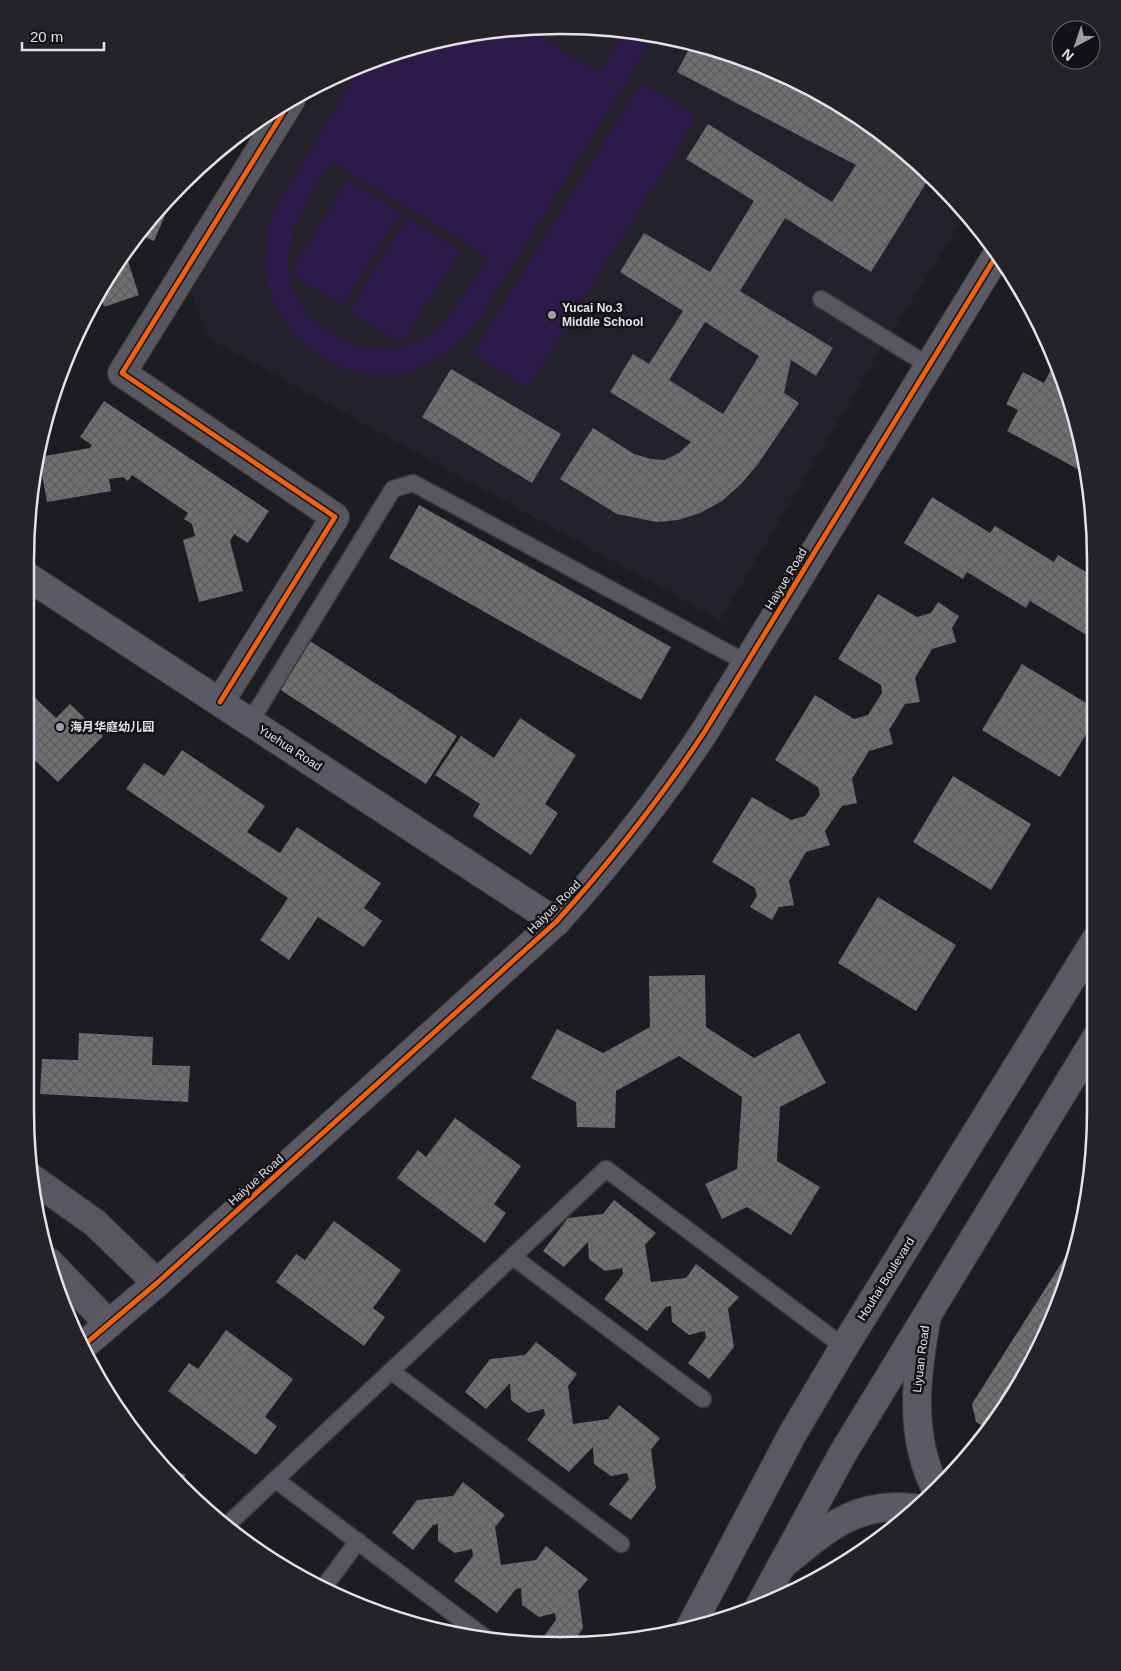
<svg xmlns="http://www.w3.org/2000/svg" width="1121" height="1671" font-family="Arial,'Noto Sans SC',sans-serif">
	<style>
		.built { fill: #24212c }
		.green { fill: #2c1a48; fill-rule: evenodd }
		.building { fill: url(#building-cross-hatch); fill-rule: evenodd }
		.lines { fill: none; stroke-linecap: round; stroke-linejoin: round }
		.lane-casing { stroke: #3a393b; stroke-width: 19 }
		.street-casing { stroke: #3a393b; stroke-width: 30 }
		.secondary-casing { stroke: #3a393b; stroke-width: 30 }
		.primary-casing { stroke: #3a393b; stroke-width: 30 }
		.lane { stroke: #595660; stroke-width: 16 }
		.street { stroke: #595660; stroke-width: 28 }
		.secondary { stroke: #5c5864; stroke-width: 28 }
		.primary { stroke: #5a5861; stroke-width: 28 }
		.cycleway-casing { stroke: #141218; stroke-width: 8 }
		.cycleway { stroke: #ea6118; stroke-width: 5 }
		.poi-dot { fill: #9e9da1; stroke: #141218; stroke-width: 2 }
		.labels { text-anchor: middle; stroke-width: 5; stroke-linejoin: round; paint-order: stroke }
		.poi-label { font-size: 12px; font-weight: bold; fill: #e3e2e6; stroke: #141218; text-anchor: start }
		.street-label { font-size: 12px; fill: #e3e2e6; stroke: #141218 }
		.rim { fill: none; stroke: #e3e2e6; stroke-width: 2.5 }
	</style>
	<defs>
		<pattern id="building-cross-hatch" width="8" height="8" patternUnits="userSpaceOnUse" patternTransform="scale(1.25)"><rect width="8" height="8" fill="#707072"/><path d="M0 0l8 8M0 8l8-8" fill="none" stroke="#5c5c5e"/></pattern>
	</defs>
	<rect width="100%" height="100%" fill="#1e1c20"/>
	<polygon class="built" points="560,25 665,35 765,66 858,115 939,182 966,214 887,340 720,620 210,339 190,292 318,86 355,66 456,35"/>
	<g class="green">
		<path d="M 526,28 L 600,73 L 624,31 L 652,34 L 644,53 L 478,321 C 461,342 445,356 420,367 C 414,369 408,373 402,374 C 322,384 252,317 267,235 C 271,208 290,184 304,161 C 323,129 343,96 362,64 L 456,35 ZM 332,163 L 488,257 C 472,284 456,313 431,333 C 376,374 289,330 288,262 C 288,231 314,187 332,163 Z"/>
		<polygon points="642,82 697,117 528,388 472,353"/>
		<polygon points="348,179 401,212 343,306 290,273"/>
		<polygon points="407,217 460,250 401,344 349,311"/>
	</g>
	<g class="building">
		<path d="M 692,43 L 765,66 L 858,115 L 929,174 L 928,180 L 871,272 L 785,218 L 740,291 L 833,348 L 816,376 L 791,360 L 784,393 L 799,403 L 758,464 L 741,484 L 722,501 L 700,513 L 678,520 L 657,522 L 617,514 L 560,479 L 593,428 L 634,454 L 651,459 L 664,460 L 679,453 L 691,442 L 610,392 L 633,354 L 649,364 L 683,311 L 620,272 L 644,233 L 710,272 L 754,201 L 686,159 L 708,124 L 832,202 L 856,165 L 677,72 ZM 705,322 L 759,356 L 723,414 L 669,380 Z"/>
		<polygon points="168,197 172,199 154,241 137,234"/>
		<polygon points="125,252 139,295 104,307 100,292"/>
		<polygon points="1056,360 1086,456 1087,474 1007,431 1018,410 1006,404 1023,372 1044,383"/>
		<polygon points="451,369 561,434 532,483 422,417"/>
		<polygon points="104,401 269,511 248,543 234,534 230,541 243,591 199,602 183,540 195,536 192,524 184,519 188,513 132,475 128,481 123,477 109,479 111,491 47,502 39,457 90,448 92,445 80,437"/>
		<polygon points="932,497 990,533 995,526 1054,562 1058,555 1096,578 1096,631 1090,637 1030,601 1026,608 967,572 963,579 904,543"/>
		<polygon points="419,505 671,647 641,700 389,558"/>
		<polygon points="878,594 917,617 931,613 938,602 959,616 952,628 956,642 932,649 915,678 920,702 905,704 889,730 893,744 869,751 852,779 857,803 842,806 825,831 830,845 806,852 789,881 794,905 779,907 772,920 750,907 757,896 755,888 712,862 752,797 791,820 805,816 820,795 818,787 775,760 815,695 854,719 868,715 882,693 881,685 838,659"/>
		<polygon points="310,641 457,736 426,784 279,689"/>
		<polygon points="1022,664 1096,709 1096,718 1060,777 982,730"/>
		<polygon points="26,689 56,718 70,704 103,736 58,782 26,752"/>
		<polygon points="520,718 576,755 545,804 558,813 531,855 473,816 480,804 435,775 461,736 494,758"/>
		<polygon points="182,750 265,806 247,832 280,853 297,827 381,883 364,908 382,921 364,947 318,917 289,960 260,940 288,898 126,789 144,763 164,776"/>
		<polygon points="953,776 1031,824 991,890 913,842"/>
		<polygon points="878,897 956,945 916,1011 838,963"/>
		<polygon points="705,975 706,1027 754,1058 799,1033 826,1083 780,1107 777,1161 820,1187 791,1235 747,1207 722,1219 705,1184 737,1169 742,1097 679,1056 616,1091 615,1128 577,1127 576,1102 531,1078 557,1029 603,1053 650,1027 649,976"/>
		<polygon points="79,1033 153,1037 152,1065 190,1066 188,1102 40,1094 42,1059 78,1060"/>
		<polygon points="455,1118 521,1166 494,1204 506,1213 485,1243 397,1178 418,1150 426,1157"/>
		<polygon points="614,1200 656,1233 645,1245 651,1282 686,1278 696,1264 739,1297 728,1309 734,1347 709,1379 688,1363 706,1338 705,1331 689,1335 672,1322 671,1306 666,1307 647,1331 604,1299 623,1274 622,1268 605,1271 589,1259 588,1242 564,1267 543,1251 568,1218 603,1214"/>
		<polygon points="334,1221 401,1270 373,1308 385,1317 364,1346 276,1282 296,1254 305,1260"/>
		<polygon points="1078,1237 1042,1345 988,1429 976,1422 972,1404"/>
		<polygon points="226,1330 293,1379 265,1417 277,1426 256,1455 168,1391 189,1363 198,1369"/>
		<polygon points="536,1342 577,1374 568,1386 573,1424 608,1419 619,1405 660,1438 651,1450 656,1488 631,1520 609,1504 629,1479 627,1473 611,1476 594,1464 593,1447 569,1472 527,1440 545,1415 544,1409 528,1413 511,1400 510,1383 486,1409 465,1392 490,1359 525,1355"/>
		<polygon points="168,1472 185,1474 183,1490 182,1489"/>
		<polygon points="463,1482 505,1515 495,1527 501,1565 536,1560 546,1546 588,1579 578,1591 583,1628 573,1642 538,1644 556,1620 555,1613 539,1617 522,1605 521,1588 516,1589 497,1613 454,1581 473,1556 472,1549 455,1553 438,1541 438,1524 433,1525 413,1550 392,1533 417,1500 453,1496"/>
	</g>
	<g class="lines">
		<defs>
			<g id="lane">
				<polyline points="821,299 928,365"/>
				<polyline points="250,722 393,489 413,483 747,663"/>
				<polyline points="513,1257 703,1399"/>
				<polyline points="391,1371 621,1544"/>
				<polyline points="276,1480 487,1639"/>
				<polyline points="225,1527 606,1169 844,1347"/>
				<polyline points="324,1587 358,1541"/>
			</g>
			<g id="street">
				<polyline points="220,702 335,517 122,373 291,100"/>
				<polyline points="30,1177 95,1223 157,1283"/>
				<polyline points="49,1262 109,1324"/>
			</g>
			<g id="secondary">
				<polyline points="25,575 556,922"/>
				<path d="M 927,1316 C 916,1374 908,1437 937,1491"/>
				<path d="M 84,1345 L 157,1283 L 556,922 C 612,860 659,801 705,731 L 998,253"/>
				<path d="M 782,1565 C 826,1530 854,1501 914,1508"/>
			</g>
			<g id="primary">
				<polyline points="759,1607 843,1453 1096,1038"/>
				<polyline points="690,1628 793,1433 844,1347 1096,939"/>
			</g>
		</defs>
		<use href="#lane" class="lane-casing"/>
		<use href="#street" class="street-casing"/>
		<use href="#secondary" class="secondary-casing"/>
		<use href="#primary" class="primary-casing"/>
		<use href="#lane" class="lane"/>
		<use href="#street" class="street"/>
		<use href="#secondary" class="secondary"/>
		<use href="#primary" class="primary"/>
		<defs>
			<g id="cycleway">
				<polyline points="220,702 335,517 122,373 291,100"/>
				<path d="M 84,1345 L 157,1283 L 556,922 C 612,860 659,801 705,731 L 998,253"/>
			</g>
		</defs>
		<use href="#cycleway" class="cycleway-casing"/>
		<use href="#cycleway" class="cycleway"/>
	</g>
	<g class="poi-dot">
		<circle cx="552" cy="315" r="5"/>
		<circle cx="60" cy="727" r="5"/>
	</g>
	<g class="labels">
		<g class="poi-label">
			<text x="562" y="312">Yucai No.3<tspan x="562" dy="14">Middle School</tspan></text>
			<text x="70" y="731">海月华庭幼儿园</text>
		</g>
		<g class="street-label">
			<text transform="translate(786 579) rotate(-59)" y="4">Haiyue Road</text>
			<text transform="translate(290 748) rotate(33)" y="4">Yuehua Road</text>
			<text transform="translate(554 907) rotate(-45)" y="4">Haiyue Road</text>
			<text transform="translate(256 1180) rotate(-42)" y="4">Haiyue Road</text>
			<text transform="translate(886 1279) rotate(-58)" y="4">Houhai Boulevard</text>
			<text transform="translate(921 1359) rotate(-83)" y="4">Liyuan Road</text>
		</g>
	</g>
	<path d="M0 0H1121V1671H0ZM560 34H561A526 526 0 0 1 1087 560V1111A526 526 0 0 1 561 1637H560A526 526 0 0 1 34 1111V560A526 526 0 0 1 560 34Z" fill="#252328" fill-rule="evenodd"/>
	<path class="rim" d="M560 34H561A526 526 0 0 1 1087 560V1111A526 526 0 0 1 561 1637H560A526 526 0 0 1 34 1111V560A526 526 0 0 1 560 34Z"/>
	<g transform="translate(1076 45) rotate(220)"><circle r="24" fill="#141218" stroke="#67656a"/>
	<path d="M0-4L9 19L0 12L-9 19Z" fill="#9e9da1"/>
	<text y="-8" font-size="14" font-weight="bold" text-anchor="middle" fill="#e3e2e6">N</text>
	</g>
	<path d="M22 42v8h82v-8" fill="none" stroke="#e3e2e6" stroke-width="2.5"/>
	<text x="30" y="42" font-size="15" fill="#e3e2e6" stroke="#141218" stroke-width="4" paint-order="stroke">20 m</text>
</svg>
